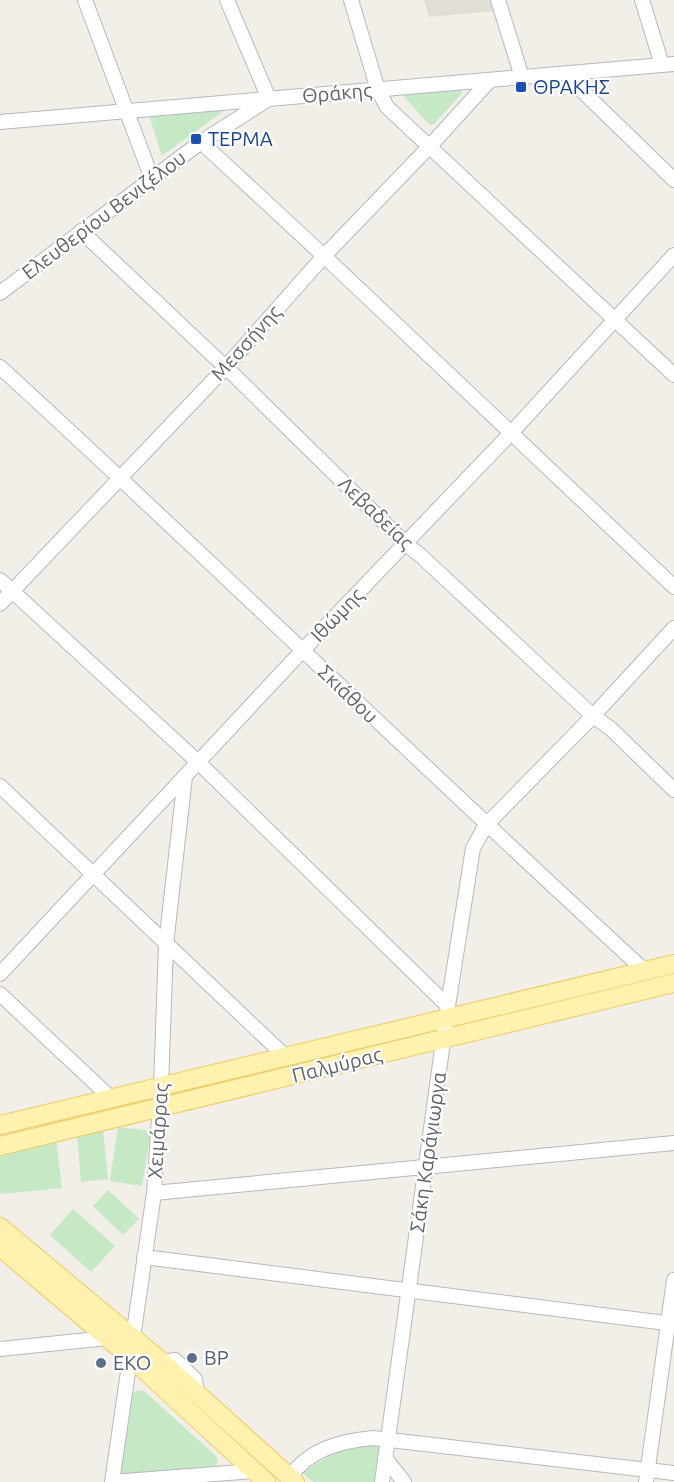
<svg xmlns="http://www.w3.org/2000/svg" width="674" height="1482" font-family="Ubuntu,sans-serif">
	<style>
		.education { fill: #e1ded6 }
		.green { fill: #c5e8c5 }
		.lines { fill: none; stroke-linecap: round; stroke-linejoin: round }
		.minor-casing { stroke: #b5b8bc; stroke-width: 16 }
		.major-casing { stroke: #f2c960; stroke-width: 20 }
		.minor { stroke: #fff; stroke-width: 14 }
		.major { stroke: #fff2af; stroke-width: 18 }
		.transit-dot { fill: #1a4fb4; stroke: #fff; stroke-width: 2 }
		.service-dot { fill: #5c6f8a; stroke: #fff; stroke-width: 2 }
		.labels { text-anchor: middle; stroke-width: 4.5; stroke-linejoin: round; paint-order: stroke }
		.transit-label { font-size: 20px; fill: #164399; stroke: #fff; text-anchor: start }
		.street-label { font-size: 20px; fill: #5f6368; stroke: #fff }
		.service-label { font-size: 20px; fill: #4e5e75; stroke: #fff; text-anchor: start }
	</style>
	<rect width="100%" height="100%" fill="#f1efe8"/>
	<polygon class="education" points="424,0 491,0 494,11 429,17"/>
	<g class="green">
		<polygon points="460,89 462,93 434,124 430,125 404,97 406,94"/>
		<polygon points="230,106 162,156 148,112"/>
		<polygon points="118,1127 151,1131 142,1186 110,1181"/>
		<polygon points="103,1131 108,1179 81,1182 77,1134"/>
		<polygon points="56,1139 62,1188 0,1194 0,1153"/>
		<polygon points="108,1190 139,1219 123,1235 93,1206"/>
		<polygon points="73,1209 115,1246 91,1272 50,1235"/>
		<polygon points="137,1390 144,1391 217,1457 218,1462 215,1466 123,1477 119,1471 132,1394"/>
		<path d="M 379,1444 L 374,1482 L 313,1482 L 303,1473 C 331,1452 345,1448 379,1444 Z"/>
	</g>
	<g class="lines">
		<defs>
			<g id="minor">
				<polyline points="85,0 152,179"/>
				<polyline points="227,0 269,99"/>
				<polyline points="351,0 378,90 387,107 674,375"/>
				<polyline points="498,0 522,77"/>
				<polyline points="642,0 662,65"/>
				<polyline points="568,73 575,84 674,180"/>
				<polyline points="0,122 674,64"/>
				<polyline points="201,142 324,256 674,587"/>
				<polyline points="81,231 237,378 406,544 421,556 593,716 610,728 674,790"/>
				<polyline points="0,293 201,142 267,100"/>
				<path d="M 0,367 C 217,566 428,772 645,971"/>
				<polyline points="0,580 199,763 448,1006"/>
				<polyline points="0,604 225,368 324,256 429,147 490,80"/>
				<polyline points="0,786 286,1057"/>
				<polyline points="0,974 302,651 511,433 674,255"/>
				<polyline points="0,994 112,1099"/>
				<polyline points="154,1193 674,1143"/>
				<polyline points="144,1257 674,1324"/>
				<polyline points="0,1349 107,1338"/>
				<polyline points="162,1362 175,1360 195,1379 197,1393"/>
				<polyline points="385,1458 404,1482"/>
				<path d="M 290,1477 C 309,1449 341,1441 373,1438 L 674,1473"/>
				<polyline points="112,1482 154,1193 161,1087 166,944 185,777"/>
				<polyline points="112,1482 254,1471"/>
				<polyline points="382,1482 448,1006 473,848 486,825 593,716 674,628"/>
				<polyline points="646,1482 674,1280"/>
			</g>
			<g id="major">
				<polyline points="0,1125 674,964"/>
				<polyline points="0,1146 674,983"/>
				<polyline points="0,1227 162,1362 295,1482"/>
				<polyline points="0,1247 130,1357 266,1482"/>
			</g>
		</defs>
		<use href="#minor" class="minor-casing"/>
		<use href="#major" class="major-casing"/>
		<use href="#minor" class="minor"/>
		<use href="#major" class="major"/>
	</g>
	<g class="transit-dot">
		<rect x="515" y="81" width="12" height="12" rx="3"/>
		<rect x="190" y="133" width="12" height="12" rx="3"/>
	</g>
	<g class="service-dot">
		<circle cx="192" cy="1358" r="6"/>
		<circle cx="101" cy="1363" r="6"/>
	</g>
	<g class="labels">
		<g class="transit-label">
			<text x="533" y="94">ΘΡΑΚΗΣ</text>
			<text x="208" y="146">TΕΡΜΑ</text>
		</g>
		<g class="street-label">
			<text transform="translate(337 93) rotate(-5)" y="7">Θράκης</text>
			<text transform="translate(104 215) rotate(-37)" y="7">Ελευθερίου Βενιζέλου</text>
			<text transform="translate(246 343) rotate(-48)" y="7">Μεσσήνης</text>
			<text transform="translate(376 513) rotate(44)" y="7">Λεβαδείας</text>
			<text transform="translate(337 615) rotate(-46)" y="7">Ιθώμης</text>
			<text transform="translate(348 694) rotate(44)" y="7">Σκιάθου</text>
			<text transform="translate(337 1065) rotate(-14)" y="7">Παλμύρας</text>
			<text transform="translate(158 1131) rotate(-86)" y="7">Χειμάρρας</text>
			<text transform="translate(428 1152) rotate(-82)" y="7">Σάκη Καράγιωργα</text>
		</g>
		<g class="service-label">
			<text x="204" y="1365">BP</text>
			<text x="113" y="1370">EKO</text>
		</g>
	</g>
</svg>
